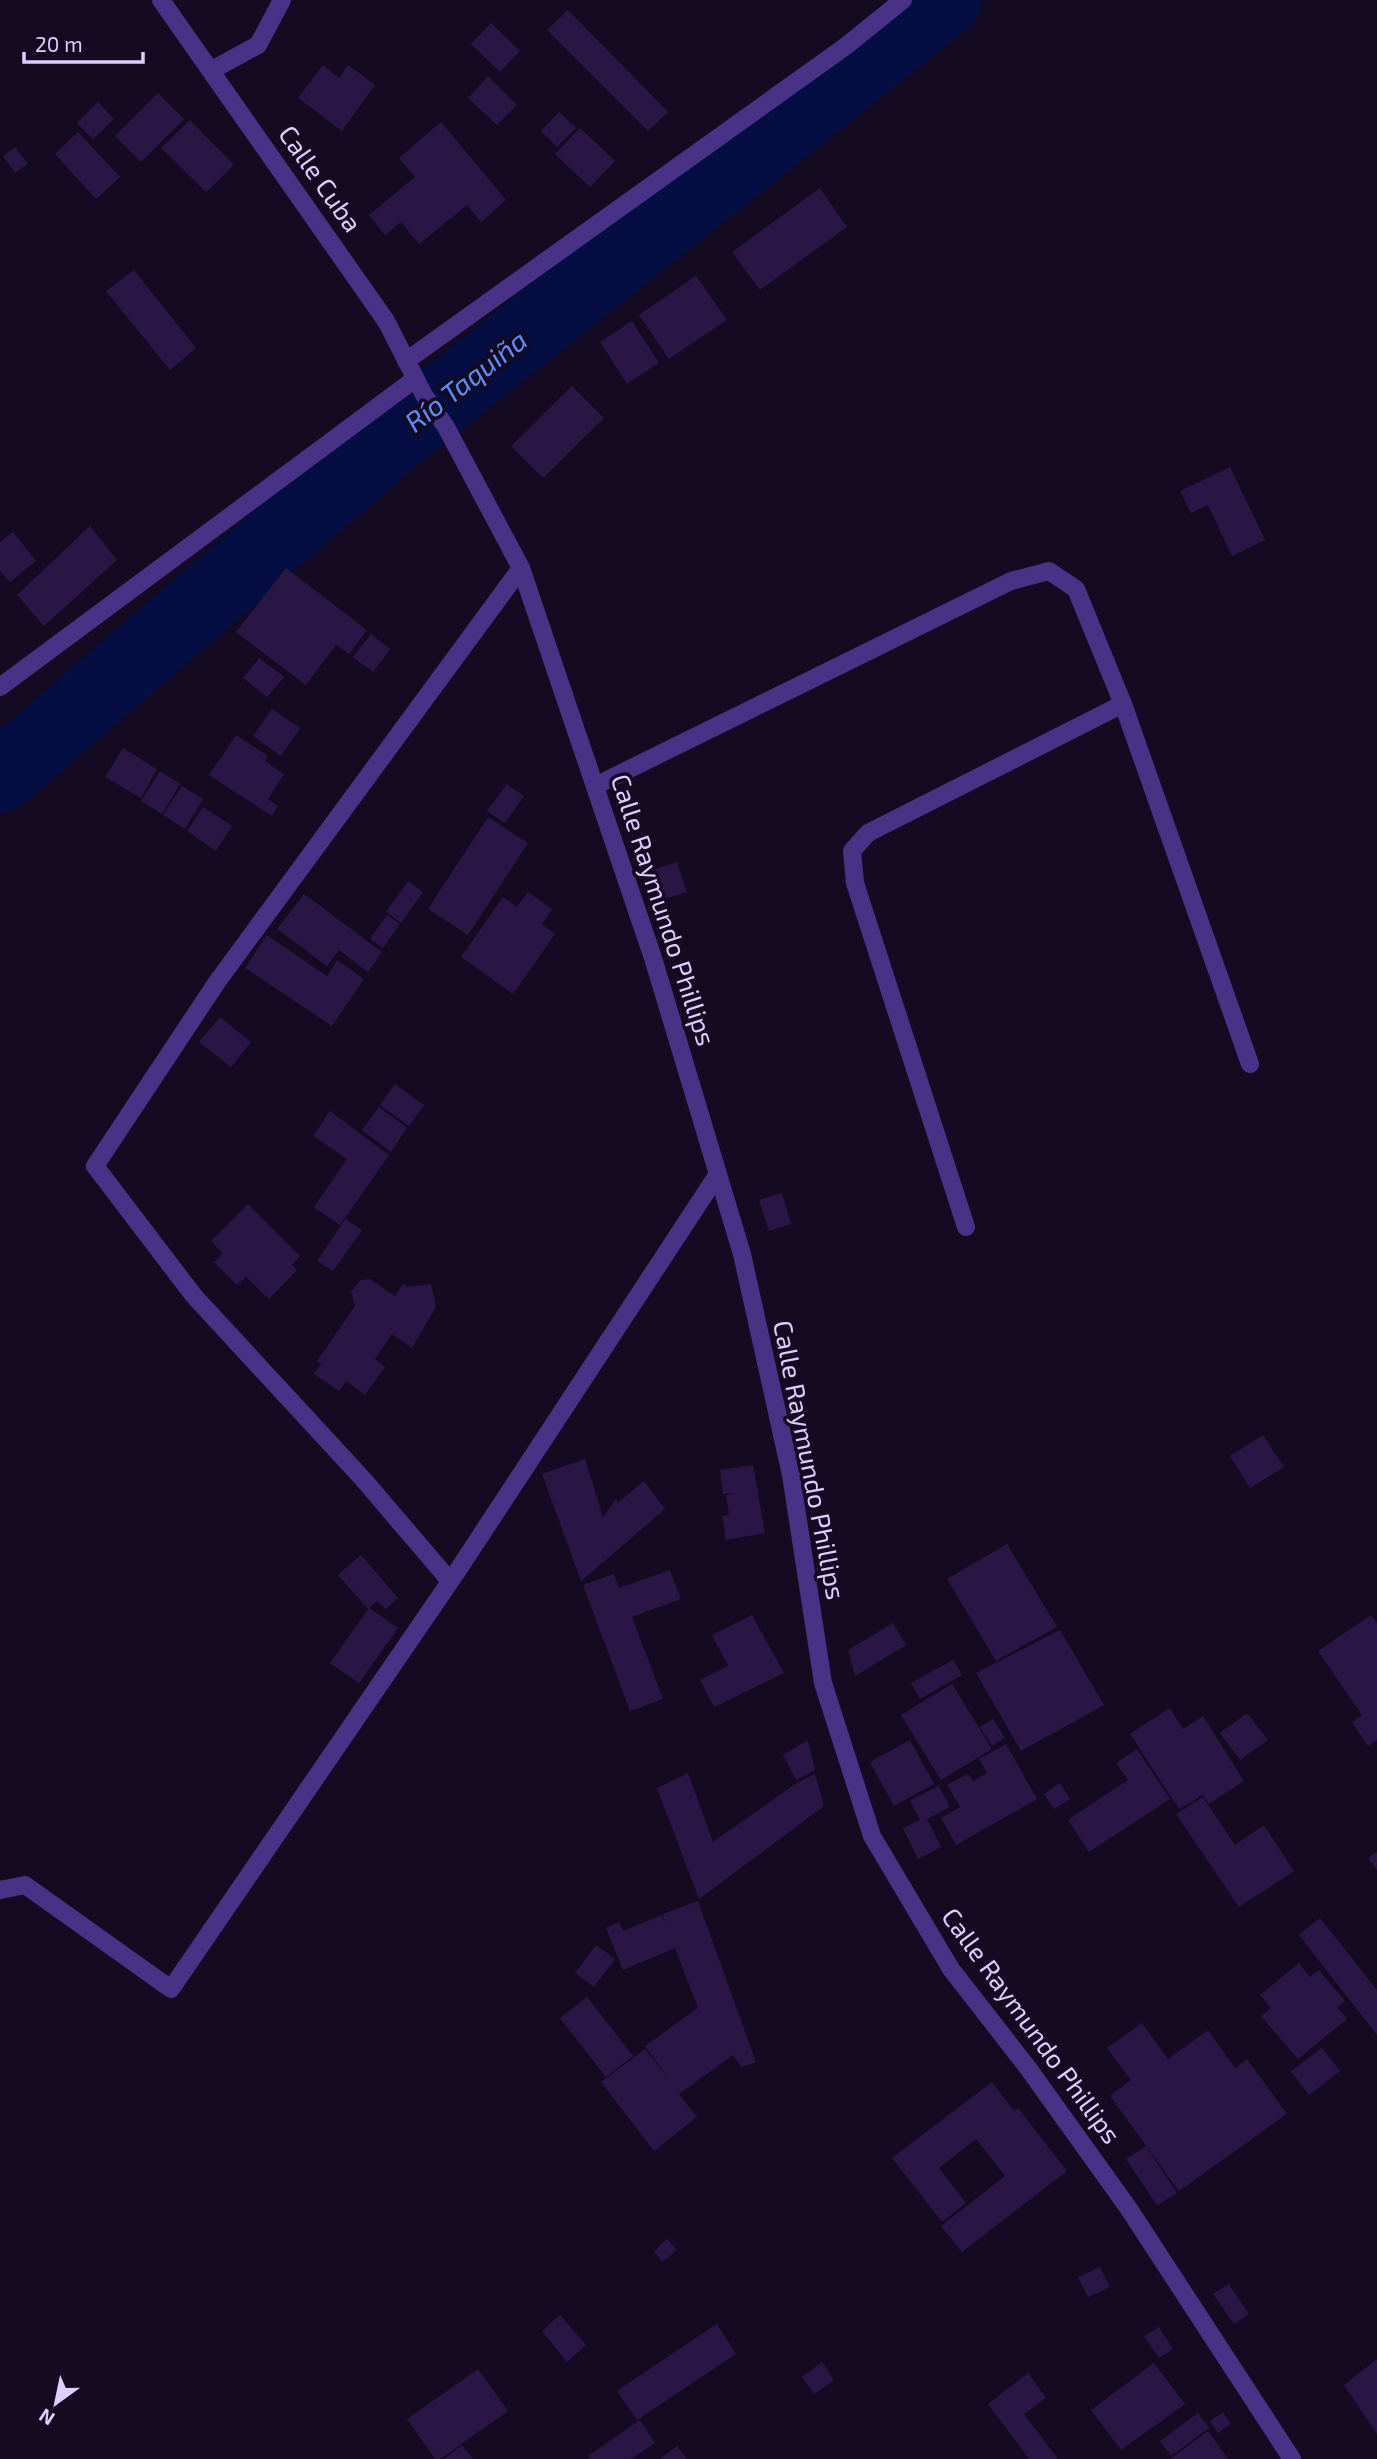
<svg xmlns="http://www.w3.org/2000/svg" width="1377" height="2459" font-family="'Exo 2',sans-serif">
	<style>
		.lines { fill: none; stroke-linecap: round; stroke-linejoin: round }
		.river { stroke: #050e42; stroke-width: 72 }
		.building { fill: #2a1645 }
		.minor { stroke: #483285; stroke-width: 18 }
		.labels { text-anchor: middle; stroke-width: 7; stroke-linejoin: round; paint-order: stroke }
		.street-label { font-size: 26px; fill: #decdff; stroke: #140b22 }
		.water-label { font-size: 28px; font-style: italic; fill: #5b8eff; stroke: #140b22 }
	</style>
	<rect width="100%" height="100%" fill="#140b22"/>
	<g class="lines">
		<polyline class="river" points="0,777 389,442 946,0"/>
	</g>
	<g class="building">
		<polygon points="568,10 668,112 648,131 547,30"/>
		<polygon points="491,23 520,51 500,72 471,44"/>
		<polygon points="323,65 339,78 348,65 375,85 342,131 298,98"/>
		<polygon points="488,76 517,105 497,125 468,98"/>
		<polygon points="158,93 184,119 141,162 115,136"/>
		<polygon points="98,102 114,119 93,139 77,123"/>
		<polygon points="559,112 576,128 557,147 541,131"/>
		<polygon points="190,120 234,165 206,192 161,148"/>
		<polygon points="441,122 506,200 481,222 467,205 419,244 401,222 385,235 369,215 415,177 399,158"/>
		<polygon points="580,128 615,161 590,187 555,154"/>
		<polygon points="78,132 120,177 96,199 55,154"/>
		<polygon points="15,147 28,164 15,173 3,156"/>
		<polygon points="820,188 847,227 760,290 732,252"/>
		<polygon points="134,270 196,348 170,370 106,291"/>
		<polygon points="696,276 727,320 669,359 639,315"/>
		<polygon points="632,321 659,363 627,384 600,342"/>
		<polygon points="572,386 604,418 543,478 511,446"/>
		<polygon points="1230,467 1265,540 1232,556 1208,505 1191,513 1180,491"/>
		<polygon points="90,526 117,560 44,626 17,595"/>
		<polygon points="13,532 36,561 10,582 0,571 0,542"/>
		<polygon points="286,568 367,630 349,654 336,645 306,685 236,632"/>
		<polygon points="371,634 390,649 373,672 353,657"/>
		<polygon points="259,658 284,677 267,697 243,678"/>
		<polygon points="272,709 300,728 281,756 253,736"/>
		<polygon points="236,735 268,756 265,761 284,774 268,799 278,806 272,816 209,775"/>
		<polygon points="123,748 157,769 141,798 105,777"/>
		<polygon points="160,771 180,784 162,814 141,801"/>
		<polygon points="507,784 524,796 505,823 487,811"/>
		<polygon points="182,786 203,799 185,829 163,815"/>
		<polygon points="203,807 232,826 216,851 187,831"/>
		<polygon points="488,817 528,843 468,935 428,909"/>
		<polygon points="677,862 687,892 664,899 655,869"/>
		<polygon points="408,881 423,892 401,923 386,912"/>
		<polygon points="528,892 552,909 542,924 555,934 513,994 461,957 503,897 517,907"/>
		<polygon points="304,894 382,952 368,972 339,950 327,966 277,929"/>
		<polygon points="387,915 400,924 383,948 370,939"/>
		<polygon points="267,935 327,976 337,960 364,979 332,1026 245,968"/>
		<polygon points="220,1017 251,1042 231,1067 199,1042"/>
		<polygon points="395,1084 424,1105 409,1126 380,1105"/>
		<polygon points="379,1107 407,1128 391,1152 362,1130"/>
		<polygon points="330,1111 389,1155 340,1225 314,1207 347,1159 313,1136"/>
		<polygon points="782,1193 791,1224 769,1231 759,1200"/>
		<polygon points="248,1204 300,1256 292,1265 297,1270 269,1299 246,1277 237,1285 214,1262 223,1253 211,1241"/>
		<polygon points="345,1219 362,1230 333,1271 317,1261"/>
		<polygon points="370,1279 395,1296 403,1284 408,1287 431,1284 436,1307 412,1348 392,1334 375,1359 385,1367 365,1395 346,1381 339,1391 314,1374 321,1364 317,1361 355,1306 351,1292 360,1280"/>
		<polygon points="1263,1435 1284,1467 1250,1488 1230,1456"/>
		<polygon points="585,1459 603,1517 616,1499 618,1503 644,1481 665,1509 581,1581 542,1474"/>
		<polygon points="753,1465 765,1533 726,1540 722,1516 729,1515 726,1495 739,1493 723,1494 720,1470"/>
		<polygon points="1007,1544 1057,1627 996,1661 947,1579"/>
		<polygon points="361,1555 398,1598 386,1609 377,1601 368,1609 338,1575"/>
		<polygon points="670,1570 681,1599 632,1617 663,1699 630,1711 583,1585 614,1574 619,1588"/>
		<polygon points="369,1608 398,1628 359,1683 330,1663"/>
		<polygon points="752,1615 784,1673 714,1707 700,1680 728,1666 712,1635"/>
		<polygon points="1371,1615 1377,1623 1377,1740 1368,1746 1352,1722 1362,1715 1318,1651"/>
		<polygon points="893,1623 906,1645 855,1676 848,1650"/>
		<polygon points="1060,1630 1104,1705 1021,1751 976,1673"/>
		<polygon points="953,1660 962,1675 920,1699 911,1683"/>
		<polygon points="952,1684 992,1749 941,1780 901,1715"/>
		<polygon points="1170,1708 1183,1729 1203,1716 1244,1781 1209,1804 1203,1795 1179,1809 1130,1734"/>
		<polygon points="1247,1713 1268,1740 1240,1760 1220,1733"/>
		<polygon points="993,1719 1005,1738 992,1746 980,1727"/>
		<polygon points="808,1740 815,1770 796,1780 783,1755"/>
		<polygon points="910,1740 934,1784 894,1806 870,1762"/>
		<polygon points="1006,1744 1037,1799 956,1845 941,1818 960,1807 947,1785 968,1774 973,1781 987,1773 979,1759"/>
		<polygon points="1137,1749 1170,1799 1089,1852 1068,1820 1128,1780 1116,1763"/>
		<polygon points="688,1773 713,1842 795,1784 815,1774 824,1806 699,1899 657,1788"/>
		<polygon points="1060,1783 1070,1799 1054,1809 1044,1794"/>
		<polygon points="939,1786 950,1807 927,1819 941,1847 918,1859 903,1828 920,1820 910,1800"/>
		<polygon points="1203,1797 1235,1845 1264,1825 1294,1871 1239,1907 1176,1814"/>
		<polygon points="1377,1852 1377,1870 1368,1858"/>
		<polygon points="698,1901 756,2062 742,2067 733,2055 679,2094 697,2117 654,2151 601,2082 645,2049 672,2083 645,2046 698,2008 675,1948 623,1970 606,1928 619,1922 623,1931 662,1915 665,1923 663,1914"/>
		<polygon points="1320,1918 1377,1990 1377,2035 1299,1935"/>
		<polygon points="596,1945 615,1959 594,1987 575,1973"/>
		<polygon points="1299,1963 1310,1977 1319,1970 1345,2001 1337,2007 1347,2019 1298,2059 1261,2016 1271,2008 1260,1995"/>
		<polygon points="587,1997 633,2056 606,2077 560,2018"/>
		<polygon points="1142,2023 1168,2059 1208,2030 1235,2068 1247,2059 1287,2114 1179,2191 1110,2096 1131,2080 1107,2048"/>
		<polygon points="1322,2048 1340,2071 1309,2095 1291,2071"/>
		<polygon points="992,2082 1014,2111 1018,2108 1067,2171 962,2252 941,2226 1005,2176 976,2139 939,2168 966,2203 942,2222 892,2158"/>
		<polygon points="1146,2146 1177,2193 1157,2205 1126,2159"/>
		<polygon points="667,2239 677,2250 662,2262 654,2251"/>
		<polygon points="1100,2267 1110,2287 1088,2297 1078,2277"/>
		<polygon points="1229,2284 1249,2314 1234,2324 1213,2294"/>
		<polygon points="560,2315 586,2345 567,2362 542,2331"/>
		<polygon points="717,2324 736,2354 637,2420 617,2391"/>
		<polygon points="1159,2327 1173,2349 1159,2358 1144,2336"/>
		<polygon points="1377,2359 1377,2434 1344,2385"/>
		<polygon points="822,2362 834,2380 814,2394 802,2377"/>
		<polygon points="1154,2363 1185,2404 1121,2450 1091,2410"/>
		<polygon points="478,2369 508,2411 440,2459 435,2459 407,2419"/>
		<polygon points="1028,2373 1046,2398 1024,2414 1058,2459 1029,2459 988,2404"/>
		<polygon points="1223,2412 1231,2424 1218,2433 1210,2421"/>
		<polygon points="1198,2413 1209,2428 1171,2456 1160,2441"/>
		<polygon points="640,2420 655,2443 631,2459 590,2459 588,2456"/>
		<polygon points="1208,2431 1228,2459 1170,2459"/>
		<polygon points="462,2445 473,2459 444,2459"/>
		<polygon points="677,2446 687,2459 660,2459"/>
	</g>
	<g class="lines">
		<g class="minor">
			<polyline points="161,0 386,321 424,395 446,427 521,568 653,958 742,1254 791,1475 823,1683 872,1836 951,1969 1028,2068 1129,2209 1292,2459"/>
			<polyline points="212,70 258,45 282,0"/>
			<polyline points="406,361 846,46 903,0"/>
			<polyline points="0,687 415,379"/>
			<polyline points="595,786 1011,581 1049,571 1076,589 1123,704 1250,1064"/>
			<polyline points="966,1227 855,883 852,851 868,833 1123,704"/>
			<polyline points="450,1581 363,1479 194,1296 95,1166 217,982 521,568"/>
			<polyline points="0,1890 25,1885 171,1989 458,1570 718,1174"/>
		</g>
	</g>
	<g class="labels">
		<g class="street-label">
			<text transform="translate(320 179) rotate(55)" y="9">Calle Cuba</text>
			<text transform="translate(663 910) rotate(72)" y="9">Calle Raymundo Phillips</text>
			<text transform="translate(809 1460) rotate(79)" y="9">Calle Raymundo Phillips</text>
			<text transform="translate(1031 2026) rotate(54)" y="9">Calle Raymundo Phillips</text>
		</g>
		<g class="water-label">
			<text transform="translate(466 381) rotate(-38)" y="10">Río Taquiña</text>
		</g>
	</g>
	<g transform="translate(56 2403) rotate(213)" stroke="#140b22" stroke-width="5" paint-order="stroke">
	<path d="M0-5L12 26L0 18L-12 26Z" fill="#decdff"/>
	<text y="-10" font-size="19" font-weight="bold" text-anchor="middle" fill="#decdff">N</text>
	</g>
	<path d="M24 52v10h119v-10" fill="none" stroke="#decdff" stroke-width="3.5"/>
	<text x="35" y="52" font-size="21" fill="#decdff" stroke="#140b22" stroke-width="5" paint-order="stroke">20 m</text>
</svg>
